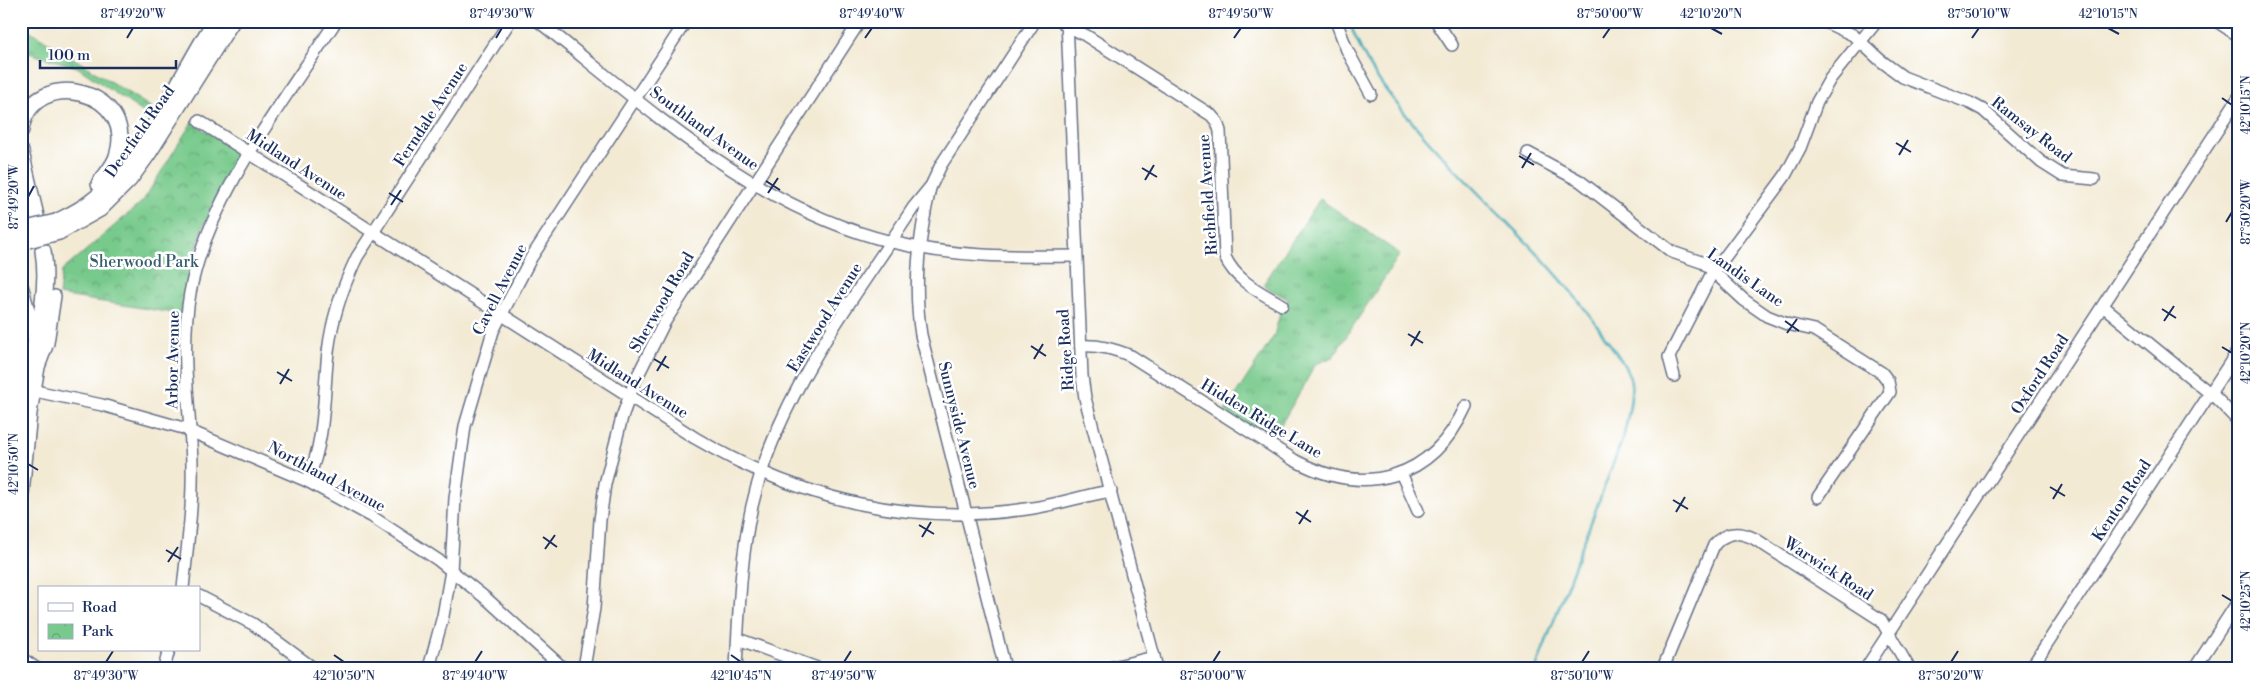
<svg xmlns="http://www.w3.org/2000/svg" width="2260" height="689" font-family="'Libre Bodoni',serif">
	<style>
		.grass { fill: url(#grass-tufts); stroke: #4a7c75 }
		.park { fill: url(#park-crowns); stroke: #4a7c75 }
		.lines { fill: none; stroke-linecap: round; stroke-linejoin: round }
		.stream { stroke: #3dabbb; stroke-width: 2.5 }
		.minor-casing { stroke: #677087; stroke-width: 14 }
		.major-casing { stroke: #677087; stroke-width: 18 }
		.minor { stroke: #fff; stroke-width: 11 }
		.major { stroke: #fff; stroke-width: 15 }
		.major-bridge-casing { stroke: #677087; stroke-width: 18; stroke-linecap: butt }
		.major-bridge { stroke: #fff; stroke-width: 15 }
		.ticks { fill: none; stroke: #1b2f5e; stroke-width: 2 }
		.labels { text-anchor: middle; stroke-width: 5; stroke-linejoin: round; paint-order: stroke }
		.street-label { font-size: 16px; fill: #1b2f5e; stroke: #fff }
		.park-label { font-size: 16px; fill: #375e6c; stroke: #fff }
		.neatline { fill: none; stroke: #1b2f5e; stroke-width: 2 }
		.ticks-label { font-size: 12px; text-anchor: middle; fill: #1b2f5e }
	</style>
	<defs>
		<pattern id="grass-tufts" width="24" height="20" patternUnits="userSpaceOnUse" patternTransform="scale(1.25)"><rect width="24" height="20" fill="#78ca8c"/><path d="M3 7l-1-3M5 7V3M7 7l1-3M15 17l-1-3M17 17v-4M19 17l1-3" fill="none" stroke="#62a476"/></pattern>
		<pattern id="park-crowns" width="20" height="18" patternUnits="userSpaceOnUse" patternTransform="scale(1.25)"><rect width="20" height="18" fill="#78ca8c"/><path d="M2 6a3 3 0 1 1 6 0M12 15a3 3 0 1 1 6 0" fill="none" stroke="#62a476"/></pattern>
	</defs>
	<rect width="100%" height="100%" fill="#fff"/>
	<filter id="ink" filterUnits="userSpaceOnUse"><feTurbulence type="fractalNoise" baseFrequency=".02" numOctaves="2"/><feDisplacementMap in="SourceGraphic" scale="10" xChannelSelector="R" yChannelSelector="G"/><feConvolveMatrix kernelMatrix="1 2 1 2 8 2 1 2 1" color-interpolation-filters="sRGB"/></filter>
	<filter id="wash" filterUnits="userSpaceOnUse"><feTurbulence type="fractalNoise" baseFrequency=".0096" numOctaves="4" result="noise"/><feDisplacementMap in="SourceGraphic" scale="20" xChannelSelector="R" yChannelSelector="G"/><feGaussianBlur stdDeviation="1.12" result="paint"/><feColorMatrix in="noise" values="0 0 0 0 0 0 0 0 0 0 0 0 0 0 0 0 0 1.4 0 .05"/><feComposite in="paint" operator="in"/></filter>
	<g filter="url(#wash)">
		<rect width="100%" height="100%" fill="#f3ead4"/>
		<polygon class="grass" points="1320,199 1400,254 1333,357 1316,364 1272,440 1225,411 1274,336 1280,313 1289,300 1263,285"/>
		<g class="park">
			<polygon points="21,25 152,108 147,115 77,67 29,53 21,54"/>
			<polygon points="192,122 240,155 217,196 202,229 180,314 59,295 62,271 143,201"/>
		</g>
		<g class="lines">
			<path class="stream" d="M 1349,21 C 1366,70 1392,99 1425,137 C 1485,205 1558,264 1607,340 C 1615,351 1629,369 1631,383 C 1633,400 1627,418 1624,435 L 1536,668"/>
		</g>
	</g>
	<g filter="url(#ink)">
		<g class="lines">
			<defs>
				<g id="minor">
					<path d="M 538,21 C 646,106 755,209 892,242 C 952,257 1014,257 1076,256"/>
					<polyline points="1067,21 1082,376 1085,398 1157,668"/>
					<polyline points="1336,21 1347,50 1371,94"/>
					<polyline points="1436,21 1452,45"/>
					<polyline points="1823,21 1853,35 1880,60 1903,77 1970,103 1983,110 2041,162 2063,176 2094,179"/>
					<polyline points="2216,21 2239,36"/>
					<path d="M 1064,24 L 1085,35 L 1211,115 L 1217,122 L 1220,131 L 1225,257 C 1236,281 1260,292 1282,305"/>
					<path d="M 199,121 L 695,438 C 801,500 910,527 1033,508 C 1060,504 1085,495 1111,491"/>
					<polyline points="1528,153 1580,181 1672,252 1704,263 1744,300 1767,316 1787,324 1814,330 1882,373 1888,381 1890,392 1818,497"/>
					<path d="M 930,188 C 919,237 913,285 921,335 L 1005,668"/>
					<polyline points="2103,306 2217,399 2239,422"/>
					<path d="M 1081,346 C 1100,345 1114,349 1131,356 L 1294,460 C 1365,498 1432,480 1466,406"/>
					<polyline points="1674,376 1669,357 1710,277 1785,176 1800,148 1817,102 1830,79 1877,21"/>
					<polyline points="35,391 102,405 183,428 307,481 371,516 438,560 488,600 563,668"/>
					<polyline points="1401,473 1418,511"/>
					<path d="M 307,481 C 326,439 323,397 328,352 C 332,318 342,288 357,257 L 510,21"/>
					<polyline points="21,513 31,413 39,367 48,343 55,296"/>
					<path d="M 183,588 C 188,541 195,492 191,444 C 188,394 181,344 190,293 C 208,196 283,103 336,21"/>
					<polyline points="199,596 253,624 313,668"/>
					<polyline points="738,639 817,668"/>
					<polyline points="21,658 36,668"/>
					<polyline points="164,668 169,650"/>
					<polyline points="429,668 443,616 451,571 455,498 465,426 493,331 531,258 686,21"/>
					<polyline points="584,668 594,608 600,520 605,484 622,417 635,381 664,323 860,21"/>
					<path d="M 736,668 C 739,613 740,560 752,506 C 777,395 852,302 913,208 L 931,186 L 941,165 L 1035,21"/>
					<polyline points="1109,668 1154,657"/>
					<path d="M 1663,668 L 1714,545 C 1726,531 1739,531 1755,539 L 1881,620 L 1909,668"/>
					<polyline points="1866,668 2239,97"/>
					<polyline points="2031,668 2239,349"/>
					<polyline points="2195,668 2239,600"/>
				</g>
				<g id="major">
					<path d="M 21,130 C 31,64 142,89 116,159 C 112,168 105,176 99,184"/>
					<polyline points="21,152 36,216"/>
					<path d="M 56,222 C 68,216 81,210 92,201 C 143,163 180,75 215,21"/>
					<polyline points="59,232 100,209 129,180 148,154 232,21"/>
					<polyline points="21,289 28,315 21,338"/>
					<path d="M 21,401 C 23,380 29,364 35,344 C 42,316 48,280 43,251"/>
				</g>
			</defs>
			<use href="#minor" class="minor-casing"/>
			<use href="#major" class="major-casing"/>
			<use href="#minor" class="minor"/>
			<use href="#major" class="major"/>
			<defs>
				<g id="major-bridge">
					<polyline points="26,229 56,222"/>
					<polyline points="28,240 59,232"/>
				</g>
			</defs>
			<use href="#major-bridge" class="major-bridge-casing"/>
			<use href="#major-bridge" class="major-bridge"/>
		</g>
	</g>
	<path class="ticks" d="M 1711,28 L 1722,34M 2108,28 L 2119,34M 127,38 L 133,28M 496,38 L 502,28M 865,38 L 872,28M 1234,38 L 1241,28M 1603,38 L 1610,28M 1972,38 L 1979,28M 2222,98 L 2232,105M 1896,143 L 1911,152M 1899,155 L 1908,140M 1519,156 L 1534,165M 1142,168 L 1157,177M 1522,168 L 1531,153M 1145,180 L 1154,165M 766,181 L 780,190M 389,193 L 403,202M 768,193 L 778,178M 28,197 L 34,186M 391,205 L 401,190M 2226,222 L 2232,212M 2162,309 L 2176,318M 1785,321 L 1799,331M 2164,321 L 2174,306M 1787,333 L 1797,319M 1408,334 L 1423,343M 1031,346 L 1046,356M 1411,346 L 1420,331M 2222,347 L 2232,353M 654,359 L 669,368M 1034,359 L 1043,344M 657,371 L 666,356M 277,372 L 292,381M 280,384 L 289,369M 28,464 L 38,470M 2050,487 L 2065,496M 2053,499 L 2062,484M 1673,500 L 1688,509M 1296,512 L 1311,522M 1676,512 L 1685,497M 1299,524 L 1308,510M 919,525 L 934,534M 543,537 L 557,547M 922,537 L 931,522M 545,549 L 555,535M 166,550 L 181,559M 168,562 L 178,547M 2222,595 L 2232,601M 334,655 L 344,662M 731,655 L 741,662M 106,662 L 113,651M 475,662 L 482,651M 844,662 L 851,651M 1213,662 L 1220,651M 1582,662 L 1589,651M 1951,662 L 1958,651"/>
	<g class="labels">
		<g class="street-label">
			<text transform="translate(430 114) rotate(-57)" y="6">Ferndale Avenue</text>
			<text transform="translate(705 128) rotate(36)" y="6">Southland Avenue</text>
			<text transform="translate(2032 129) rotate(38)" y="6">Ramsay Road</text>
			<text transform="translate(139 131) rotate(-55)" y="6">Deerfield Road</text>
			<text transform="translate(297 164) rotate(33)" y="6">Midland Avenue</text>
			<text transform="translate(1207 195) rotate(-94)" y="6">Richfield Avenue</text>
			<text transform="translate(1746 277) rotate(35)" y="6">Landis Lane</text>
			<text transform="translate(499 289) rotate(-63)" y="6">Cavell Avenue</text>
			<text transform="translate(661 302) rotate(-60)" y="6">Sherwood Road</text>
			<text transform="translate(824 317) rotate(-58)" y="6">Eastwood Avenue</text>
			<text transform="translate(1065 350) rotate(-94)" y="6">Ridge Road</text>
			<text transform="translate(172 360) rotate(-89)" y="6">Arbor Avenue</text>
			<text transform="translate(2039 374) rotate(-57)" y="6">Oxford Road</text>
			<text transform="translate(638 383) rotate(32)" y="6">Midland Avenue</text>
			<text transform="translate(1262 418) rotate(31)" y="6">Hidden Ridge Lane</text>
			<text transform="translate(960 425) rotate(76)" y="6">Sunnyside Avenue</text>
			<text transform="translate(327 476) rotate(28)" y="6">Northland Avenue</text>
			<text transform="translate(2121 500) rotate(-57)" y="6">Kenton Road</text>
			<text transform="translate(1829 568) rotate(33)" y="6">Warwick Road</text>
		</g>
		<g class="park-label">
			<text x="144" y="267">Sherwood Park</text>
		</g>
	</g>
	<rect width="2260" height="689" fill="none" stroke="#fff" stroke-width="55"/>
	<rect x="38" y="586" width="162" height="65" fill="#ffffff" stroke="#a4acbf"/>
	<rect x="48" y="603" width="25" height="8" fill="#ffffff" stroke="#a4acbf"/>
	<text x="82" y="612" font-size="15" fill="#1b2f5e">Road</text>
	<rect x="48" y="624" width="25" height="15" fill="url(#park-crowns)" stroke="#a4acbf"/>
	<text x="82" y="636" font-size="15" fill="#1b2f5e">Park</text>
	<path d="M40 60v8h136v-8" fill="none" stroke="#1b2f5e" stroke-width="2.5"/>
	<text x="48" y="60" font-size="15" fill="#1b2f5e" stroke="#ffffff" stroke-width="4" paint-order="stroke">100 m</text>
	<rect x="28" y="28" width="2204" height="634" class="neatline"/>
	<g class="ticks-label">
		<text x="133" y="18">87°49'20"W</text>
		<text x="502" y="18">87°49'30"W</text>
		<text x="872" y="18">87°49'40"W</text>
		<text x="1241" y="18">87°49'50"W</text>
		<text x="1610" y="18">87°50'00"W</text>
		<text x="1711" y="18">42°10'20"N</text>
		<text x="1979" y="18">87°50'10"W</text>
		<text x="2108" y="18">42°10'15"N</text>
		<text transform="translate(2246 105) rotate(-90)" y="4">42°10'15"N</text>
		<text transform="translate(14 197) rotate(-90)" y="4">87°49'20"W</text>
		<text transform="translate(2246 212) rotate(-90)" y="4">87°50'20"W</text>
		<text transform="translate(2246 353) rotate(-90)" y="4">42°10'20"N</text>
		<text transform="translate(14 464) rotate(-90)" y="4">42°10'50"N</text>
		<text transform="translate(2246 601) rotate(-90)" y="4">42°10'25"N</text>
		<text x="106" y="680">87°49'30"W</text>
		<text x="344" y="680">42°10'50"N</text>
		<text x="475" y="680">87°49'40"W</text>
		<text x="741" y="680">42°10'45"N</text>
		<text x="844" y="680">87°49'50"W</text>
		<text x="1213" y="680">87°50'00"W</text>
		<text x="1582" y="680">87°50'10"W</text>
		<text x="1951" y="680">87°50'20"W</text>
	</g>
</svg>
